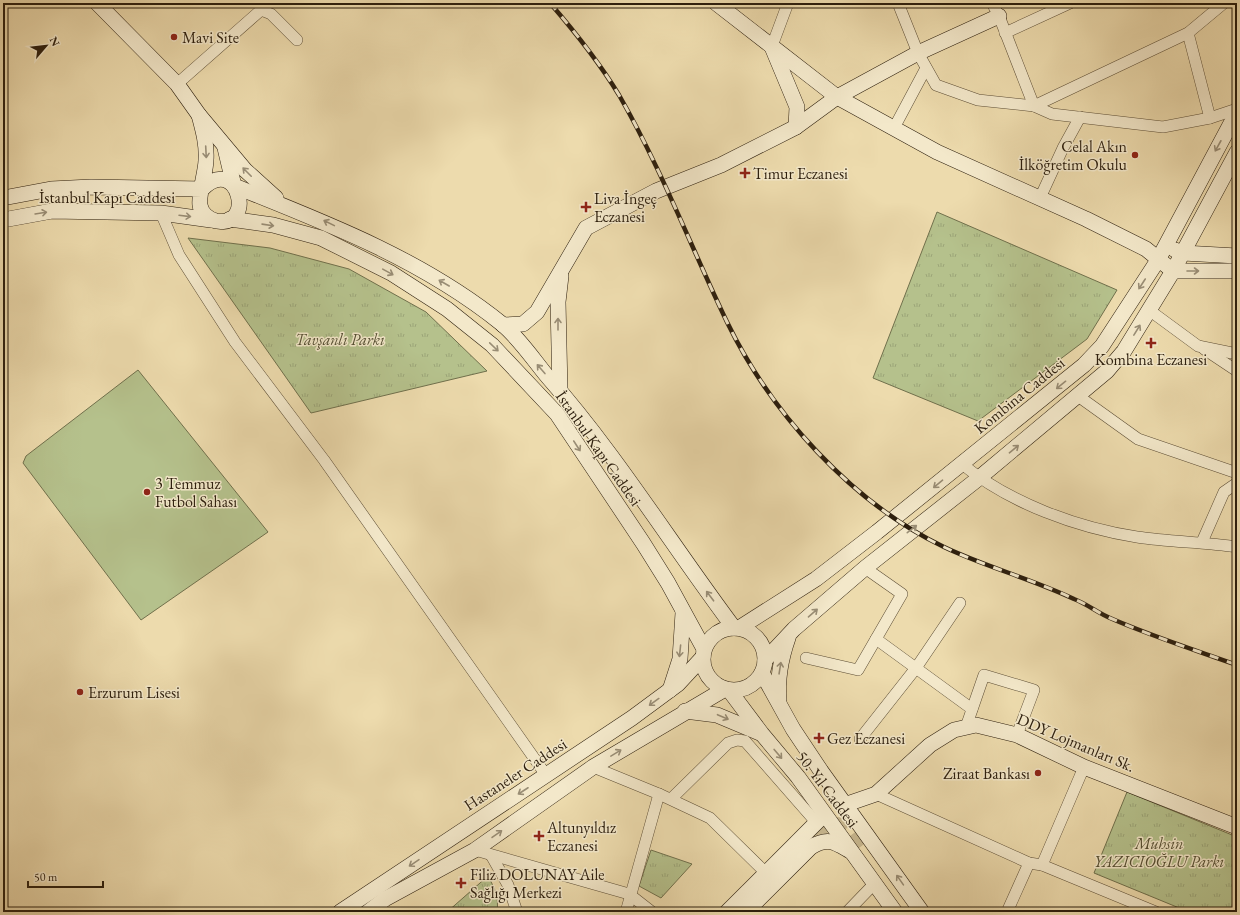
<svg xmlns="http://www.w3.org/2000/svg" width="1240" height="915" font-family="'EB Garamond',serif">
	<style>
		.green { fill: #b5c18c; stroke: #70704c }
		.park { fill: url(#park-tufts); stroke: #70704c }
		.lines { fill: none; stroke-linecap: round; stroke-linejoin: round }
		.secondary-tunnel { stroke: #c6b58d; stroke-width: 15; stroke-dasharray: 15 8; stroke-linecap: butt }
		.street-casing { stroke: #5c4d35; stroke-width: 12 }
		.secondary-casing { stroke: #2c1e0d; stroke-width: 16 }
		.street { stroke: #f3e8ca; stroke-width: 11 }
		.secondary { stroke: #f3e8ca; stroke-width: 15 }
		.rail-casing { stroke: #2c1e0d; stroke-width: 4.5 }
		.rail { stroke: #f3e8ca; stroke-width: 3; stroke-dasharray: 9; stroke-linecap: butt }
		.oneway { stroke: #998d75 }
		.poi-dot { fill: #8f2418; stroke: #f3e8ca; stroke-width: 1.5 }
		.labels { text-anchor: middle; stroke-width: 3; stroke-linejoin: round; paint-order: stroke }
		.poi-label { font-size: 16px; fill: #2c1e0d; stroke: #f3e8ca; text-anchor: start }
		.street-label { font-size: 16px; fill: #2c1e0d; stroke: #f3e8ca }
		.park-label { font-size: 16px; font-style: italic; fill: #554f33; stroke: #f3e8ca }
	</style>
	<defs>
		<pattern id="park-tufts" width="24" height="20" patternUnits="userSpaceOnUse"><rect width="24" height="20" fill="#b5c18c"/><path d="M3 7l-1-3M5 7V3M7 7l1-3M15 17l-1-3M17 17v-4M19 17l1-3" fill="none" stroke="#9ca578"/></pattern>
	</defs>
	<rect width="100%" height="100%" fill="#eddbad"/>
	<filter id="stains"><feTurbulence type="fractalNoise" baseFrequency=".005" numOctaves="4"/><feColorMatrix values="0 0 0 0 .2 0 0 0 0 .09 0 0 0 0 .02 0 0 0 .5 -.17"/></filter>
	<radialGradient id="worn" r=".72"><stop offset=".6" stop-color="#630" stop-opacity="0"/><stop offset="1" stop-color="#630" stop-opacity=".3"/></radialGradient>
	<polygon class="green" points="138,370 268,532 141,620 23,463 26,456"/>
	<g class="park">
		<polygon points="937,212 1117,290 1087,339 978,421 873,378"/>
		<polygon points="188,238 270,248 349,269 426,312 487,371 311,413"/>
		<polygon points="1127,792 1237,837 1237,912 1189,912 1094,873"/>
		<polygon points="651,850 692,864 661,898 639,886"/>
		<path d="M 488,876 C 495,889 499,897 497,912 L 447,912 Z"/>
	</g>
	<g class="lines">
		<path class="secondary-tunnel" d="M 812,835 C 844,812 844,829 864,854"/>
		<defs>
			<g id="street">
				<polyline points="898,3 918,53 936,85 978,100 1034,106 1188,33 1224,3"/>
				<polyline points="992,3 999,16 1034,106 1052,114 1163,127 1210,118 1237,109"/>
				<polyline points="1005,33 1070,3"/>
				<polyline points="1188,33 1210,118"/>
				<polyline points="772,46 788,3"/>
				<polyline points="177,84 261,10 271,14 297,40"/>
				<polyline points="894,128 926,68"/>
				<polyline points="1040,198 1063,148 1080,117"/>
				<polyline points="161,213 179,255 235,342 324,460 546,775"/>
				<polyline points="1149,310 1198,346 1237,354"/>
				<polyline points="1204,349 1237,371"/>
				<polyline points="1078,396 1138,439 1237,473"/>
				<path d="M 962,464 C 1009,503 1078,528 1137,537 C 1170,542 1204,542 1237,547"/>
				<polyline points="1202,542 1224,492 1237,483"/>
				<polyline points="876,639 972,709"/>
				<polyline points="806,658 858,670 902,594 865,568"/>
				<polyline points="966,727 984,675 1034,690 1017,735"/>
				<polyline points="860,739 916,668 960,603"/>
				<polyline points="593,767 659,794 710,818 765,872"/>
				<polyline points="876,794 1029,863 1042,865 1156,912"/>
				<polyline points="671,799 728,743 737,740 745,741 816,822"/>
				<polyline points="475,850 629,894 652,912"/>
				<polyline points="491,855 508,885 517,912"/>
				<polyline points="1042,865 1084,767"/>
				<polyline points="626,912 659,794"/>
				<polyline points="847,912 874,884"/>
				<polyline points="1007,912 1029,863"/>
			</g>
			<g id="secondary">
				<polyline points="97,3 177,84 199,115 245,170 276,198"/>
				<polyline points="716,3 837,97 937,152 1086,219 1146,249 1173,271 1237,271"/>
				<polyline points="772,47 797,107 796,127"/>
				<path d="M 225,148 L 234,186 C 327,223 423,260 502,324 C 519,338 533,359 547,376 C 616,454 671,544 734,628"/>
				<path d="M 3,198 L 51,189 L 91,187 L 202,189 C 238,153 257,229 216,221 C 208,219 201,213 200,205 C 198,197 206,171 206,160 C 207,144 203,130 199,115"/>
				<polyline points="230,219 273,225 321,238 391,273 447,309 492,345 557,414 643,543 668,583 704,649"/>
				<polyline points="3,220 52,211 161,213 211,220"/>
				<polyline points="1175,250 1183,253 1237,256"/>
				<polyline points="503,325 523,324 537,312 586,228 656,191 721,165 796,127 837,97 918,53 999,16"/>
				<polyline points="560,391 558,302 561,276"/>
				<circle cx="734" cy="659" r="31"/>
				<polyline points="739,628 816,579 877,532 1084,365 1102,346 1158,260 1237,112"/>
				<polyline points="765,660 794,629 865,568 979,478 1107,371 1124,351 1173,271 1237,152"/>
				<polyline points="762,673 793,729 821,771 922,912"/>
				<polyline points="670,690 680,659 683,613"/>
				<polyline points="729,690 762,734 798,777 895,912"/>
				<path d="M 779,700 C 777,678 781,658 788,638"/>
				<polyline points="685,711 717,715 760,733"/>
				<polyline points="847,804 876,794 930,745 954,730 976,725 1017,735 1084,767 1237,827"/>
				<polyline points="340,912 632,718 678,684 703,657"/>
				<polyline points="368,912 385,899 475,850 593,767 725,689"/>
				<polyline points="727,912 824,815"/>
				<path d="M 746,912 L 811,847 C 828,837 834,842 850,851"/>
			</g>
		</defs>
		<use href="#street" class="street-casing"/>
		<use href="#secondary" class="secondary-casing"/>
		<use href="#street" class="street"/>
		<use href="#secondary" class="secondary"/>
		<defs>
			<path id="rail" d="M 550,3 C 575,32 599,62 619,95 C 661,168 691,247 727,322 C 771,413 852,503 944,547 C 986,567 1032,579 1074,599 C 1087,604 1098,613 1110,618 C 1151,636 1195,650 1237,665"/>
		</defs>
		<use href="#rail" class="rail-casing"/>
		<use href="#rail" class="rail"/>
	</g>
	<defs><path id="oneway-shaft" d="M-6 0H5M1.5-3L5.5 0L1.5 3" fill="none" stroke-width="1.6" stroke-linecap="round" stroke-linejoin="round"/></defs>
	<g class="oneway">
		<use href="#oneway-shaft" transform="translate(1218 146) rotate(119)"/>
		<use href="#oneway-shaft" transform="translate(206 152) rotate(87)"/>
		<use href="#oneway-shaft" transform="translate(247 172) rotate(-135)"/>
		<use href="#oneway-shaft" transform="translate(41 213) rotate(-9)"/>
		<use href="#oneway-shaft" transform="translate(185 216) rotate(7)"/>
		<use href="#oneway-shaft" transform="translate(329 223) rotate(-154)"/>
		<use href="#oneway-shaft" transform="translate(268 225) rotate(8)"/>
		<use href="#oneway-shaft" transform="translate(1193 271)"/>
		<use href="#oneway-shaft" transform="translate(388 272) rotate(29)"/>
		<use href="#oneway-shaft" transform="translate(444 283) rotate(-150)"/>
		<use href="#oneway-shaft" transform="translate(1142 284) rotate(123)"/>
		<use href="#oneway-shaft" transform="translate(558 324) rotate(-90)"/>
		<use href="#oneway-shaft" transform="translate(1137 330) rotate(-58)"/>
		<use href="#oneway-shaft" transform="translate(494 347) rotate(44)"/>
		<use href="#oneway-shaft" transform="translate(541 369) rotate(-131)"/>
		<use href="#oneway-shaft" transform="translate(1061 385) rotate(141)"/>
		<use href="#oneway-shaft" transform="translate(577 446) rotate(57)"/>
		<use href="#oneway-shaft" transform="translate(1014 449) rotate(-40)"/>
		<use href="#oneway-shaft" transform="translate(938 484) rotate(140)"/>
		<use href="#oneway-shaft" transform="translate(912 529) rotate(-38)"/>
		<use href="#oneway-shaft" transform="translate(710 596) rotate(-127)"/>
		<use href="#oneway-shaft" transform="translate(813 613) rotate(-41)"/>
		<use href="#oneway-shaft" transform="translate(680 651) rotate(96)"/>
		<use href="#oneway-shaft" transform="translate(780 668) rotate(-81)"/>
		<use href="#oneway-shaft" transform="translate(654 702) rotate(144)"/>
		<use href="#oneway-shaft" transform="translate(723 717) rotate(23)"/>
		<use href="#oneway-shaft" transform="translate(616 753) rotate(-31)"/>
		<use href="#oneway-shaft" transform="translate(778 754) rotate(50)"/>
		<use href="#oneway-shaft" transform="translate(523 791) rotate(147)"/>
		<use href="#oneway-shaft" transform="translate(497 834) rotate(-35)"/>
		<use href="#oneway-shaft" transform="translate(414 863) rotate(146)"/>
		<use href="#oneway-shaft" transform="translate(900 880) rotate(-125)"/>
	</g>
	<g class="poi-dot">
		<circle cx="174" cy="37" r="4"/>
		<circle cx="1135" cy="155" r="4"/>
		<path d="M743 167h4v4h4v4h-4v4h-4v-4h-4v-4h4z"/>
		<path d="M584 201h4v4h4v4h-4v4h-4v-4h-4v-4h4z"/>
		<path d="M1149 337h4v4h4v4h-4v4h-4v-4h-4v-4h4z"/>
		<circle cx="147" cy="492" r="4"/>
		<circle cx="80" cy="692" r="4"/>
		<path d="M817 732h4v4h4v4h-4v4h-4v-4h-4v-4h4z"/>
		<circle cx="1038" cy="773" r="4"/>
		<path d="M537 830h4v4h4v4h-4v4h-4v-4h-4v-4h4z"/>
		<path d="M459 877h4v4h4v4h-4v4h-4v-4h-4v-4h4z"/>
	</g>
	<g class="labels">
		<g class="poi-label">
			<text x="182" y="43">Mavi Site</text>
			<text x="1127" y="152" text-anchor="end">Celal Akın<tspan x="1127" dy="18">İlköğretim Okulu</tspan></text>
			<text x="753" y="179">Timur Eczanesi</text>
			<text x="594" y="204">Liva İngeç<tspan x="594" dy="18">Eczanesi</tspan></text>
			<text x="1151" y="365" text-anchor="middle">Kombina Eczanesi</text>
			<text x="155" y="489">3 Temmuz<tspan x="155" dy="18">Futbol Sahası</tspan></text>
			<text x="88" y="698">Erzurum Lisesi</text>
			<text x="827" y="744">Gez Eczanesi</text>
			<text x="1030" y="779" text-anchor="end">Ziraat Bankası</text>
			<text x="547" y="833">Altunyıldız<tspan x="547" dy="18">Eczanesi</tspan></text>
			<text x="470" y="880">Filiz DOLUNAY Aile<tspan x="470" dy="18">Sağlığı Merkezi</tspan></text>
		</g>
		<g class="street-label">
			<text x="107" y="203">İstanbul Kapı Caddesi</text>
			<text transform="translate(1019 395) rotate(-39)" y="6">Kombina Caddesi</text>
			<text transform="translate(599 448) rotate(55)" y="6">İstanbul Kapı Caddesi</text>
			<text transform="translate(1076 742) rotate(23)" y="6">DDY Lojmanları Sk.</text>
			<text transform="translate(515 774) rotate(-33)" y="6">Hastaneler Caddesi</text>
			<text transform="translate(828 789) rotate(53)" y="6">50. Yıl Caddesi</text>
		</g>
		<g class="park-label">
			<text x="340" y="345">Tavşanlı Parkı</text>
			<text x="1159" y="849">Muhsin<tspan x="1159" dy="18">YAZICIOĞLU Parkı</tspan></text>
		</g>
	</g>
	<rect width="1240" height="915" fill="none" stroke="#eddbad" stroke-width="16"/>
	<rect x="4" y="4" width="1232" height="907" fill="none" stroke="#2c1e0d" stroke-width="2"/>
	<rect x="8" y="8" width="1224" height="899" fill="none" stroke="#2c1e0d"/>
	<g transform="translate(46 46) rotate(62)" stroke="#f3e8ca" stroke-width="3" paint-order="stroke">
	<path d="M0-3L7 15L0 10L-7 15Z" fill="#2c1e0d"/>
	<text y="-6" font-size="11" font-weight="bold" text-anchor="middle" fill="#2c1e0d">N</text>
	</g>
	<path d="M28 881v6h75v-6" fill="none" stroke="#2c1e0d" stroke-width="2"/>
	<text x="34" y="881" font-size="12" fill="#2c1e0d" stroke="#f3e8ca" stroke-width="3" paint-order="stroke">50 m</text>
	<rect width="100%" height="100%" filter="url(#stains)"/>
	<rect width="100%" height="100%" fill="url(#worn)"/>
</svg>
